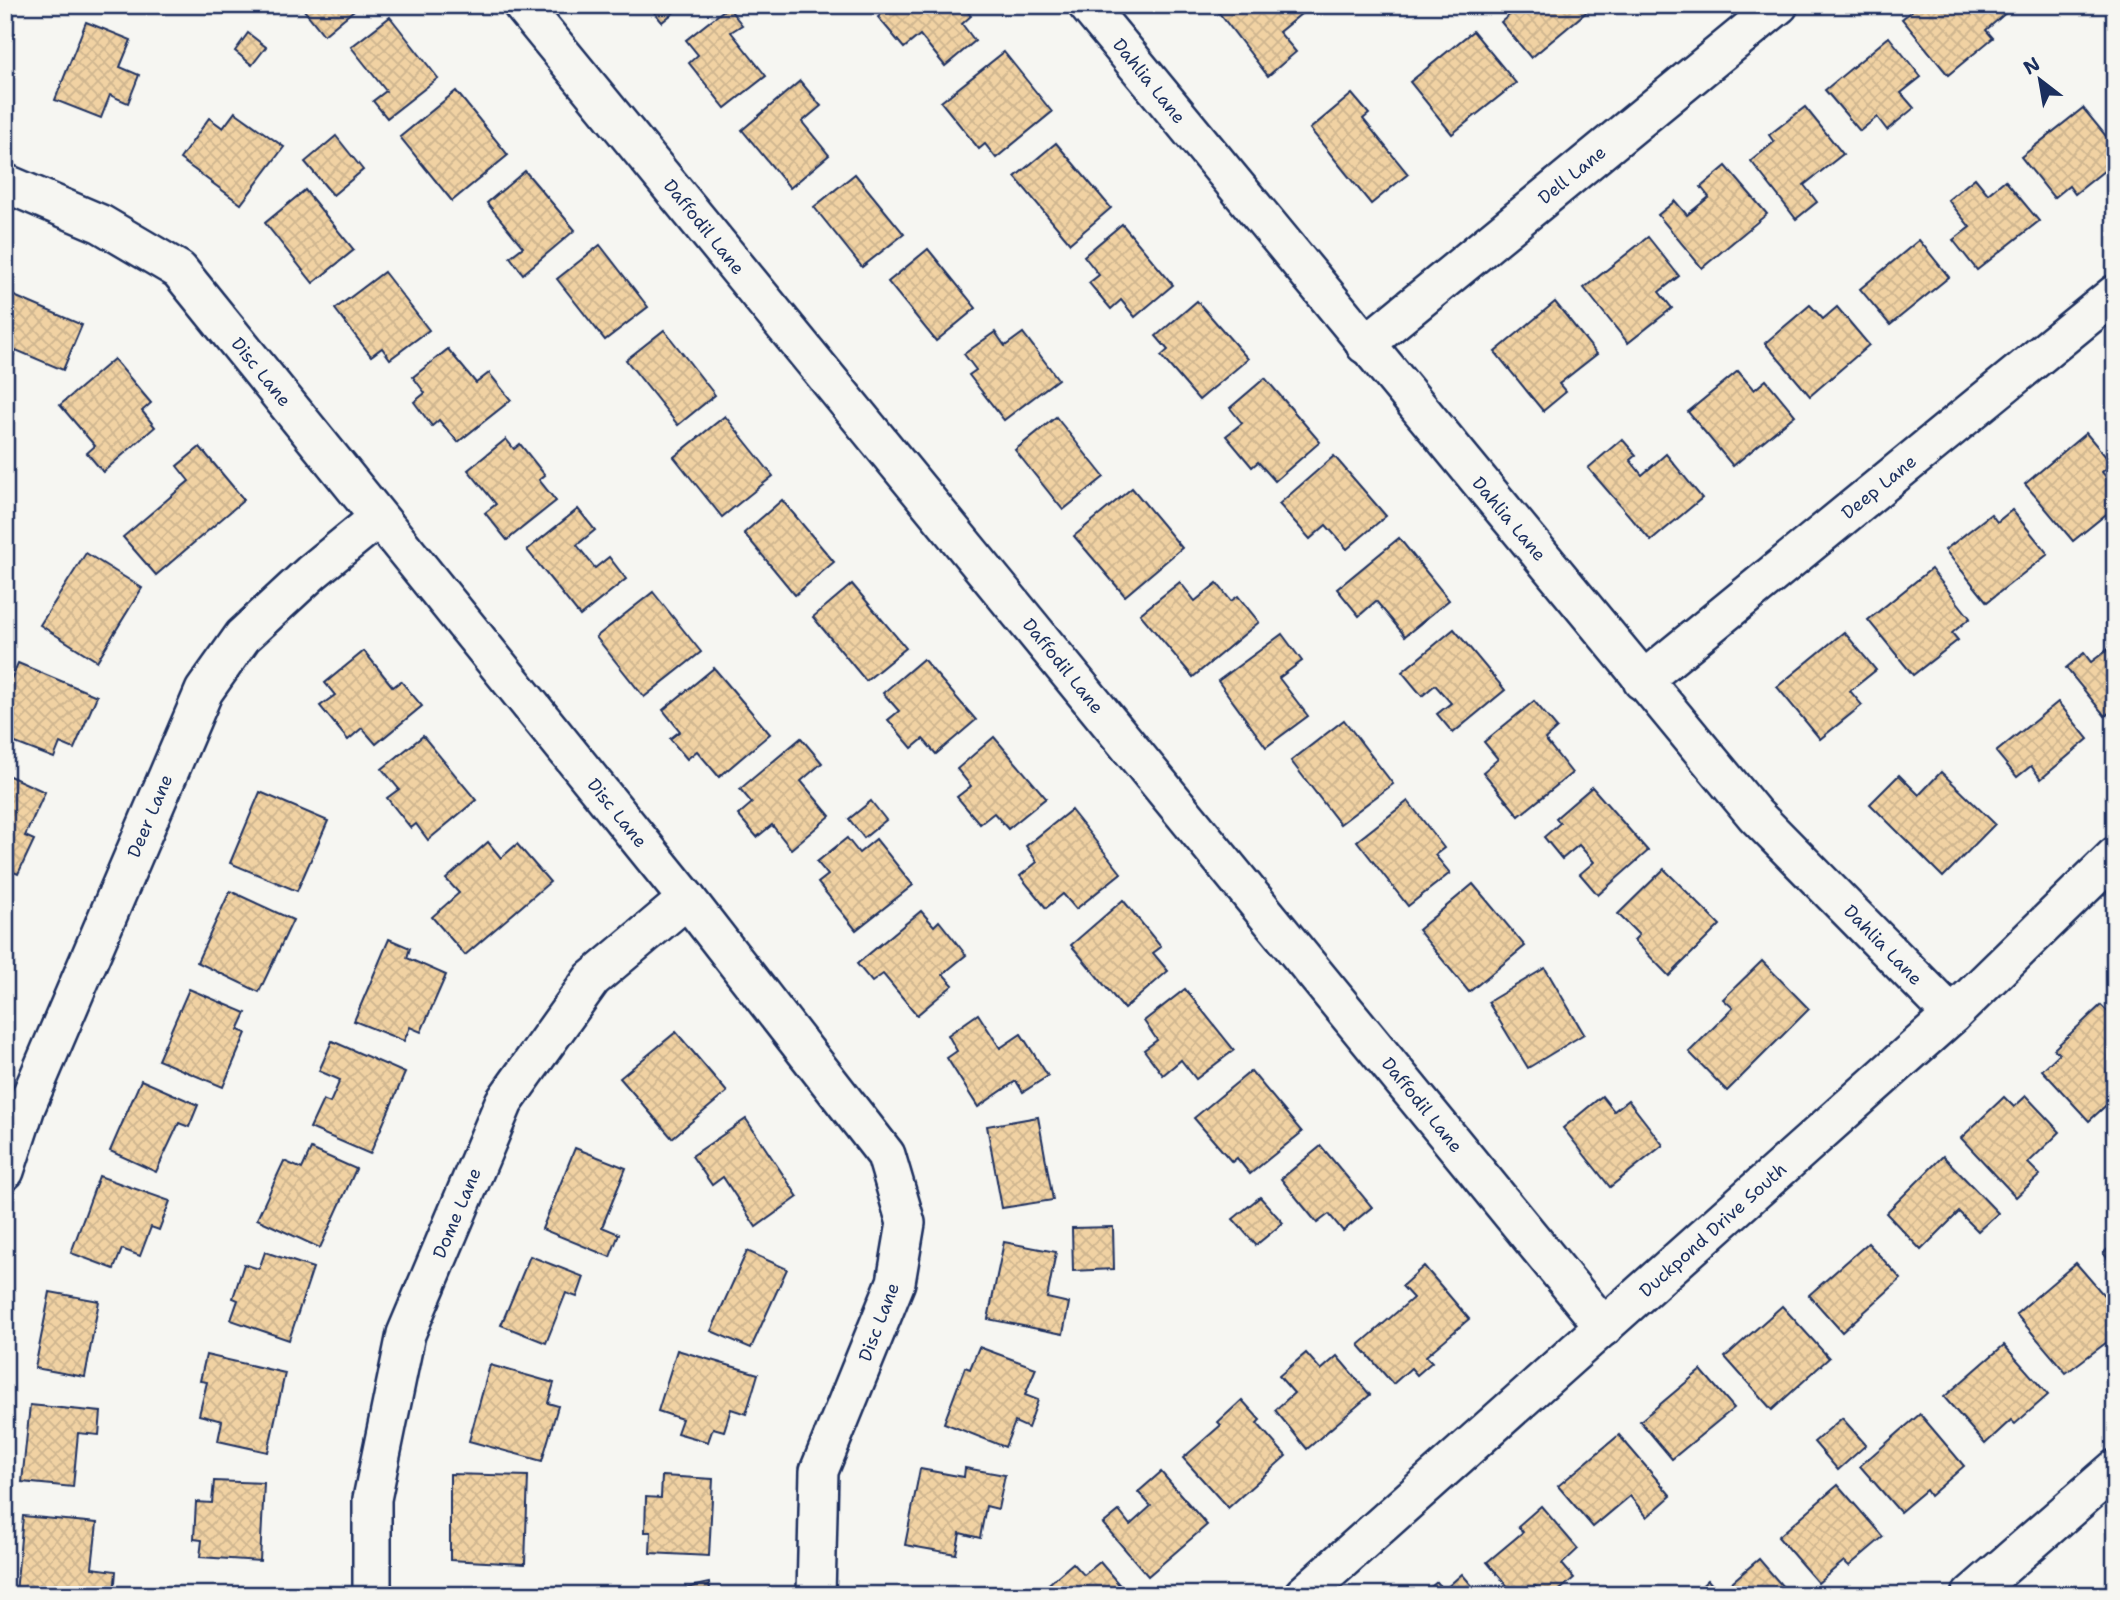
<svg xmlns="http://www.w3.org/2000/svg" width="2120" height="1600" font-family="'Shantell Sans',sans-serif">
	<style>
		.building { fill: url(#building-cross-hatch); stroke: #1b2f5e; stroke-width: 2 }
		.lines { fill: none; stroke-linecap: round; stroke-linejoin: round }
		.minor-casing { stroke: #1b2f5e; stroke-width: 42 }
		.minor { stroke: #f6f6f2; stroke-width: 37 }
		.labels { text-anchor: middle; stroke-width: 6; stroke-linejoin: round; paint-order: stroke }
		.street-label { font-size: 18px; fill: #1b2f5e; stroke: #f6f6f2 }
	</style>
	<defs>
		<pattern id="building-cross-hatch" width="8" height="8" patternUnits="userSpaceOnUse" patternTransform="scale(1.75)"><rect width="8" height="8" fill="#f1d2a3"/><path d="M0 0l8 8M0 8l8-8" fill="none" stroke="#ceb58f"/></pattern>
	</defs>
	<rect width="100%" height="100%" fill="#f6f6f2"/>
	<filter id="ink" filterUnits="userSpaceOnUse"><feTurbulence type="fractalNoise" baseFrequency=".0143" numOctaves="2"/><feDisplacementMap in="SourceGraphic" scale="14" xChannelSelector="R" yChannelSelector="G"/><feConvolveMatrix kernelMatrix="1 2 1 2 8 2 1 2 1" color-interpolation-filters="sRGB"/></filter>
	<g filter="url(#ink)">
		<g class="building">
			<polygon points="300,5 360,5 324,35"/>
			<polygon points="648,5 683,5 662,22"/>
			<polygon points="892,5 962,5 971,16 962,24 975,41 945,66 920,35 904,48 878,17"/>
			<polygon points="1213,5 1312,5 1279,32 1296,52 1268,76"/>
			<polygon points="1521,5 1587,5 1590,9 1531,58 1501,22"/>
			<polygon points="1919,5 2001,5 2007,12 1986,30 1993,38 1948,75 1902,19"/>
			<polygon points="728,7 742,25 731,32 766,76 725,108 689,63 698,55 686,40"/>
			<polygon points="390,17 438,78 387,118 373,101 386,91 351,47"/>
			<polygon points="86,22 131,40 120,67 139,75 128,103 110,95 101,118 55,100"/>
			<polygon points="1473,31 1516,83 1452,134 1410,82"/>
			<polygon points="248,33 266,47 252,65 235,51"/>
			<polygon points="1889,37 1921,77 1901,93 1914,108 1887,130 1877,117 1860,131 1825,90"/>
			<polygon points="1004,52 1052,112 996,158 985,144 979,149 941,102"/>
			<polygon points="800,81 821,106 802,122 829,155 790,188 742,130"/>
			<polygon points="456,91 508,155 452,201 400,137"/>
			<polygon points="1352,94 1369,114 1363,119 1408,174 1371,204 1310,129"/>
			<polygon points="1805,107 1843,154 1804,185 1817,202 1796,219 1751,161 1774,142 1769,135"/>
			<polygon points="2083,108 2115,147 2115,162 2075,194 2069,186 2054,198 2021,157"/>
			<polygon points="235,112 284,147 241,204 180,159 209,118 223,128"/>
			<polygon points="336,136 363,170 333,195 305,162"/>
			<polygon points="1056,143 1111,208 1070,243 1015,177"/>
			<polygon points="1726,166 1767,214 1702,268 1658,215 1675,201 1687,215 1709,197 1701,187"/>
			<polygon points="525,171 575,230 523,274 510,257 523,247 487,203"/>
			<polygon points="855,174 904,234 862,267 814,207"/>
			<polygon points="1975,178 1988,194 2005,180 2039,221 1977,270 1953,240 1970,227 1948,200"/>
			<polygon points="305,190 354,250 313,283 265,223"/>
			<polygon points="1122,224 1173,285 1135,317 1121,300 1111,309 1089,283 1099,275 1084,256"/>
			<polygon points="1648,237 1679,276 1659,292 1672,308 1628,343 1584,288"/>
			<polygon points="1919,240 1949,277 1890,325 1860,289"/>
			<polygon points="600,245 648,307 605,340 557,279"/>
			<polygon points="928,249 976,308 936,341 888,282"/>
			<polygon points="384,272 429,330 390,359 382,348 371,356 335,309"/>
			<polygon points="5,292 82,325 63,370 16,350 9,365 5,364"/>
			<polygon points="1197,301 1248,359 1199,400 1161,356 1168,350 1156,336"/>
			<polygon points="1555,302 1597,354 1559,384 1566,392 1543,411 1495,352"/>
			<polygon points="1810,305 1823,319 1837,307 1869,345 1810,396 1765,343"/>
			<polygon points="664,330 715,395 678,425 626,360"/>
			<polygon points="995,332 1005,346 1023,333 1058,379 1004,420 969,375 976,370 964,354"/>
			<polygon points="448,349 476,383 489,373 511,400 458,442 439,420 432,426 414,402 425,393 413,377"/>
			<polygon points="114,359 151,403 142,411 155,427 103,472 87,453 95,446 60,405"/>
			<polygon points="1738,371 1754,390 1766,380 1795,415 1733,466 1688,412"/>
			<polygon points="1265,378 1320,442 1275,481 1258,462 1252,467 1226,436 1242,423 1230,408"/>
			<polygon points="725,416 773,476 722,517 674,457"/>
			<polygon points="1056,417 1104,477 1063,510 1015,450"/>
			<polygon points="2086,433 2112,464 2102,472 2115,488 2115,507 2073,541 2025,484"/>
			<polygon points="506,439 514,449 520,444 545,475 539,480 556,501 507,540 485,513 496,504 468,470"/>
			<polygon points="1622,439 1636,455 1630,460 1642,475 1666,454 1702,498 1651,541 1588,468"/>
			<polygon points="200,447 244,500 156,575 123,537 189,481 177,466"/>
			<polygon points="1334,456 1386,516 1347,549 1326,525 1310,539 1279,504"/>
			<polygon points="1132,488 1182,548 1125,596 1074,536"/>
			<polygon points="782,500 834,562 795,595 744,533"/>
			<polygon points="578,509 595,530 577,545 595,568 609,557 626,579 580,616 527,550"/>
			<polygon points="2012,510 2048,554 1987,602 1945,550 1991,514 1997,522"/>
			<polygon points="1399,538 1449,600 1405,636 1376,601 1359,616 1337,589"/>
			<polygon points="86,553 142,588 97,661 40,625"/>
			<polygon points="1931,569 1970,618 1952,633 1958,640 1913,675 1868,620"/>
			<polygon points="1180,582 1195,601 1217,583 1231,601 1238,596 1259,622 1193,677 1140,614"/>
			<polygon points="852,584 906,648 866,681 813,617"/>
			<polygon points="653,592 701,652 644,697 596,637"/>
			<polygon points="1454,629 1505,690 1453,733 1437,714 1451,703 1435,685 1422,696 1402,672"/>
			<polygon points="1844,632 1876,670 1850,691 1862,705 1820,739 1777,687"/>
			<polygon points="1282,634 1302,661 1279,678 1308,716 1266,747 1218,681"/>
			<polygon points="2115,644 2115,708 2105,716 2066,668 2084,653 2091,662"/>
			<polygon points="364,651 393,687 401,681 422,706 376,744 362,728 348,740 320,706 335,695 325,683"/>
			<polygon points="923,659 976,720 936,754 923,739 912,748 888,720 899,711 883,693"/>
			<polygon points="18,663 97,696 74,749 60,743 54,758 5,739 5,693"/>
			<polygon points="714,668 770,734 719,777 697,751 687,759 670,739 680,731 663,710"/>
			<polygon points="1534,701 1557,728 1545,739 1572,773 1519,816 1483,772 1498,759 1484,742"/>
			<polygon points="2058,702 2088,739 2041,779 2031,766 2017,777 1996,752"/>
			<polygon points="1344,720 1393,784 1340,824 1291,761"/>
			<polygon points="423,736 476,800 428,840 416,824 411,828 387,798 399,789 382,769"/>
			<polygon points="994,737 1046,798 1008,829 994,813 980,824 957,797 971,786 957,769"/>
			<polygon points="801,738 822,763 801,781 830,816 791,849 772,825 757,837 738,815 752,803 740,789"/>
			<polygon points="1941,772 1995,824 1943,877 1870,804 1899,775 1919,795"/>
			<polygon points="5,774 45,792 25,836 34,840 18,874 5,868"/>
			<polygon points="1592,787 1648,851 1598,895 1580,874 1594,862 1579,845 1562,859 1544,837 1560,823 1556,818"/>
			<polygon points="260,792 328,821 297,891 230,863"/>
			<polygon points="871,801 886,820 864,838 849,819"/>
			<polygon points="1408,801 1444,848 1435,855 1450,873 1408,906 1357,841"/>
			<polygon points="1071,810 1121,873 1076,909 1063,894 1046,908 1020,876 1037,862 1026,846"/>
			<polygon points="847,838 859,853 876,839 913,885 856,930 818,883 828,875 817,862"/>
			<polygon points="488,842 501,858 517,844 550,882 465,955 432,917 459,893 446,879"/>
			<polygon points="1664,869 1720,925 1669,976 1634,940 1639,935 1618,914"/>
			<polygon points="1473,884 1525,946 1469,992 1418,930"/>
			<polygon points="230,891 293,920 259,992 197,962"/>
			<polygon points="1123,900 1161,947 1153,953 1168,971 1124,1009 1071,945"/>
			<polygon points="921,911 934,926 939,921 966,955 943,974 953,985 917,1015 883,974 872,982 857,964"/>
			<polygon points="389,939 410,948 407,958 446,975 421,1032 410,1027 404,1041 354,1021"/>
			<polygon points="1762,961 1809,1009 1727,1091 1689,1052 1733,1008 1723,999"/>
			<polygon points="1545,968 1584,1034 1528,1068 1488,1002"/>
			<polygon points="189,989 246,1013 238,1030 246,1033 223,1087 158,1060"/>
			<polygon points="1185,989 1234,1050 1196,1079 1181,1060 1163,1075 1144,1050 1157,1040 1144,1021"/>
			<polygon points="2101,1005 2115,1019 2115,1097 2089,1121 2042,1070 2059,1054 2054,1049"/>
			<polygon points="978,1014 1000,1048 1021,1034 1048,1076 1023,1092 1016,1081 978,1107 947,1058 957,1051 948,1035"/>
			<polygon points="676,1032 727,1092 672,1138 620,1078"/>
			<polygon points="332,1041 405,1073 370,1154 310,1128 323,1100 330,1103 340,1080 319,1071"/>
			<polygon points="1251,1071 1302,1132 1250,1174 1237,1158 1232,1162 1194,1118"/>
			<polygon points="141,1080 198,1105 189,1127 179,1123 156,1172 110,1151"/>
			<polygon points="1602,1096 1614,1111 1628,1100 1663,1145 1610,1187 1563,1128"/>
			<polygon points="2026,1096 2060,1132 2028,1163 2040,1175 2016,1197 1961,1138 2004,1097 2014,1107"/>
			<polygon points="1038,1117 1053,1200 1002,1208 987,1126"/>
			<polygon points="746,1119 798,1197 756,1227 723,1177 712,1185 692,1156"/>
			<polygon points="1321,1146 1372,1207 1343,1231 1329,1214 1317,1223 1281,1179"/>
			<polygon points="575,1148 626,1168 602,1227 619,1234 610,1257 542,1229"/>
			<polygon points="311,1149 356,1169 320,1248 257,1219 284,1161 302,1169"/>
			<polygon points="1943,1156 1998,1213 1978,1231 1959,1212 1921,1250 1886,1213"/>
			<polygon points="99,1176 170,1201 159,1230 151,1227 140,1256 122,1249 114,1269 71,1253"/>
			<polygon points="1260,1197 1283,1223 1256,1245 1233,1219"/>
			<polygon points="1113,1227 1114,1269 1073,1271 1072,1228"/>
			<polygon points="1004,1242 1056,1252 1047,1298 1069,1303 1063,1334 988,1319"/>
			<polygon points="1868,1243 1901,1279 1842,1332 1809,1295"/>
			<polygon points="2115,1243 2115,1267 2103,1253"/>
			<polygon points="747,1251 787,1269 751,1348 711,1331"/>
			<polygon points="265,1252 313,1268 289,1340 231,1320 238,1300 233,1298 244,1264 259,1269"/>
			<polygon points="530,1256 584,1277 577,1297 566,1293 546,1343 501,1325"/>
			<polygon points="2076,1263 2115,1308 2115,1336 2066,1373 2016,1314"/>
			<polygon points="1424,1266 1469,1319 1426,1356 1432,1362 1417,1375 1411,1368 1393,1384 1359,1345 1413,1298 1402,1286"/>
			<polygon points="50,1292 99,1301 85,1377 35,1368"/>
			<polygon points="1782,1306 1829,1358 1772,1410 1725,1357"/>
			<polygon points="2004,1345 2048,1395 2015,1424 2011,1420 1985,1444 1944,1397"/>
			<polygon points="979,1347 1036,1368 1025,1395 1038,1400 1028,1428 1015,1422 1005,1447 944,1423 965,1367 970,1369"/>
			<polygon points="677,1350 758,1374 746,1414 731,1409 724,1431 713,1428 708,1442 677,1433 682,1419 658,1411"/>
			<polygon points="1306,1353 1321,1370 1337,1356 1370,1395 1307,1449 1275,1410 1294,1393 1279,1376"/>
			<polygon points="206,1355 285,1373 268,1452 218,1441 222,1421 199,1415 207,1382 200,1381"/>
			<polygon points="490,1365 554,1383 548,1403 558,1406 542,1461 469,1441"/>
			<polygon points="1701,1370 1734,1408 1672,1459 1640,1421"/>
			<polygon points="1242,1400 1260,1420 1257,1423 1286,1456 1228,1508 1183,1458 1221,1425 1218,1422"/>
			<polygon points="30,1405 101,1412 99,1435 78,1433 73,1487 22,1482"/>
			<polygon points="1920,1414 1964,1466 1930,1496 1926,1490 1900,1512 1860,1466"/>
			<polygon points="1842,1418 1866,1445 1838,1470 1814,1442"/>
			<polygon points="1619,1435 1671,1496 1647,1517 1630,1496 1593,1527 1558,1486"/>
			<polygon points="965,1468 1005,1475 998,1509 986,1506 980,1538 960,1533 956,1554 905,1545 920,1469 964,1477"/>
			<polygon points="1161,1472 1207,1525 1148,1576 1103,1524 1119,1511 1130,1525 1151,1506 1138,1492"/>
			<polygon points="450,1474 528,1476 525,1564 450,1560"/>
			<polygon points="662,1476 713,1479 709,1556 650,1553 651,1532 645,1532 646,1497 661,1498"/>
			<polygon points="214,1481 264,1483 260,1561 200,1557 202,1540 194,1539 196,1502 212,1503"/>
			<polygon points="1838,1485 1883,1537 1849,1566 1844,1561 1818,1583 1778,1537"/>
			<polygon points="1541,1506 1578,1549 1562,1564 1574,1578 1554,1595 1543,1595 1535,1586 1526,1595 1515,1595 1487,1562 1523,1532 1518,1526"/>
			<polygon points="23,1516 97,1523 92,1568 116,1571 114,1594 16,1593"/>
			<polygon points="1759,1559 1790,1595 1692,1595 1708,1580 1719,1593"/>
			<polygon points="1100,1562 1128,1595 1036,1595 1073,1563 1084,1575"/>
			<polygon points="1462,1574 1480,1595 1421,1595 1437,1582 1444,1590"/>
			<polygon points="709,1583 711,1595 659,1595 659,1594"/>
			<polygon points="524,1587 526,1595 478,1595"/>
		</g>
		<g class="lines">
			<defs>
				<g id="minor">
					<polyline points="522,5 1604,1327"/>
					<polyline points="1087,5 1755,815 1952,1015"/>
					<polyline points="5,183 101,224 179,270 687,899 886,1155 906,1223 896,1282 819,1471 816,1595"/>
					<polyline points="1365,345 1779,5"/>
					<polyline points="1642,681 2115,294"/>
					<polyline points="5,1171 26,1107 204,691 243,636 312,572 378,518"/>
					<polyline points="372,1595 372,1499 406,1334 504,1102 592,979 687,899"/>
					<polyline points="1303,1595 1952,1015 2115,856"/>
					<polyline points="1971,1595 2115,1469"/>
				</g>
			</defs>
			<use href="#minor" class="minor-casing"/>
			<use href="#minor" class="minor"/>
		</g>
	</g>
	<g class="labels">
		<g class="street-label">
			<text transform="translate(1149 81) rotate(51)" y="6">Dahlia Lane</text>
			<text transform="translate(1572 175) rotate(-39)" y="6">Dell Lane</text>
			<text transform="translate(704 227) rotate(51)" y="6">Daffodil Lane</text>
			<text transform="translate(261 372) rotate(51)" y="6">Disc Lane</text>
			<text transform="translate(1879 487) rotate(-39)" y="6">Deep Lane</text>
			<text transform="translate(1509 519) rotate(50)" y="6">Dahlia Lane</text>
			<text transform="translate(1063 666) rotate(51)" y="6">Daffodil Lane</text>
			<text transform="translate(617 813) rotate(51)" y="6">Disc Lane</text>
			<text transform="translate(150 816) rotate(-67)" y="6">Deer Lane</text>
			<text transform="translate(1883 945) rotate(46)" y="6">Dahlia Lane</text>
			<text transform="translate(1422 1105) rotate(51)" y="6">Daffodil Lane</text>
			<text transform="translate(457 1213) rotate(-67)" y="6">Dome Lane</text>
			<text transform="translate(1713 1230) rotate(-42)" y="6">Duckpond Drive South</text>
			<text transform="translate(879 1322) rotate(-69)" y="6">Disc Lane</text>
		</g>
	</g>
	<rect width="2120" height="1600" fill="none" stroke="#f6f6f2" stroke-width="28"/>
	<rect x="14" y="14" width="2092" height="1572" fill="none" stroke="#1b2f5e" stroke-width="2.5" filter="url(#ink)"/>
	<g transform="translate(2040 80) rotate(329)" stroke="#f6f6f2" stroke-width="5" paint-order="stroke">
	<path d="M0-5L12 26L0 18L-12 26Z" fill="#1b2f5e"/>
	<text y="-10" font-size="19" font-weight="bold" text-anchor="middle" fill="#1b2f5e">N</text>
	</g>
</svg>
